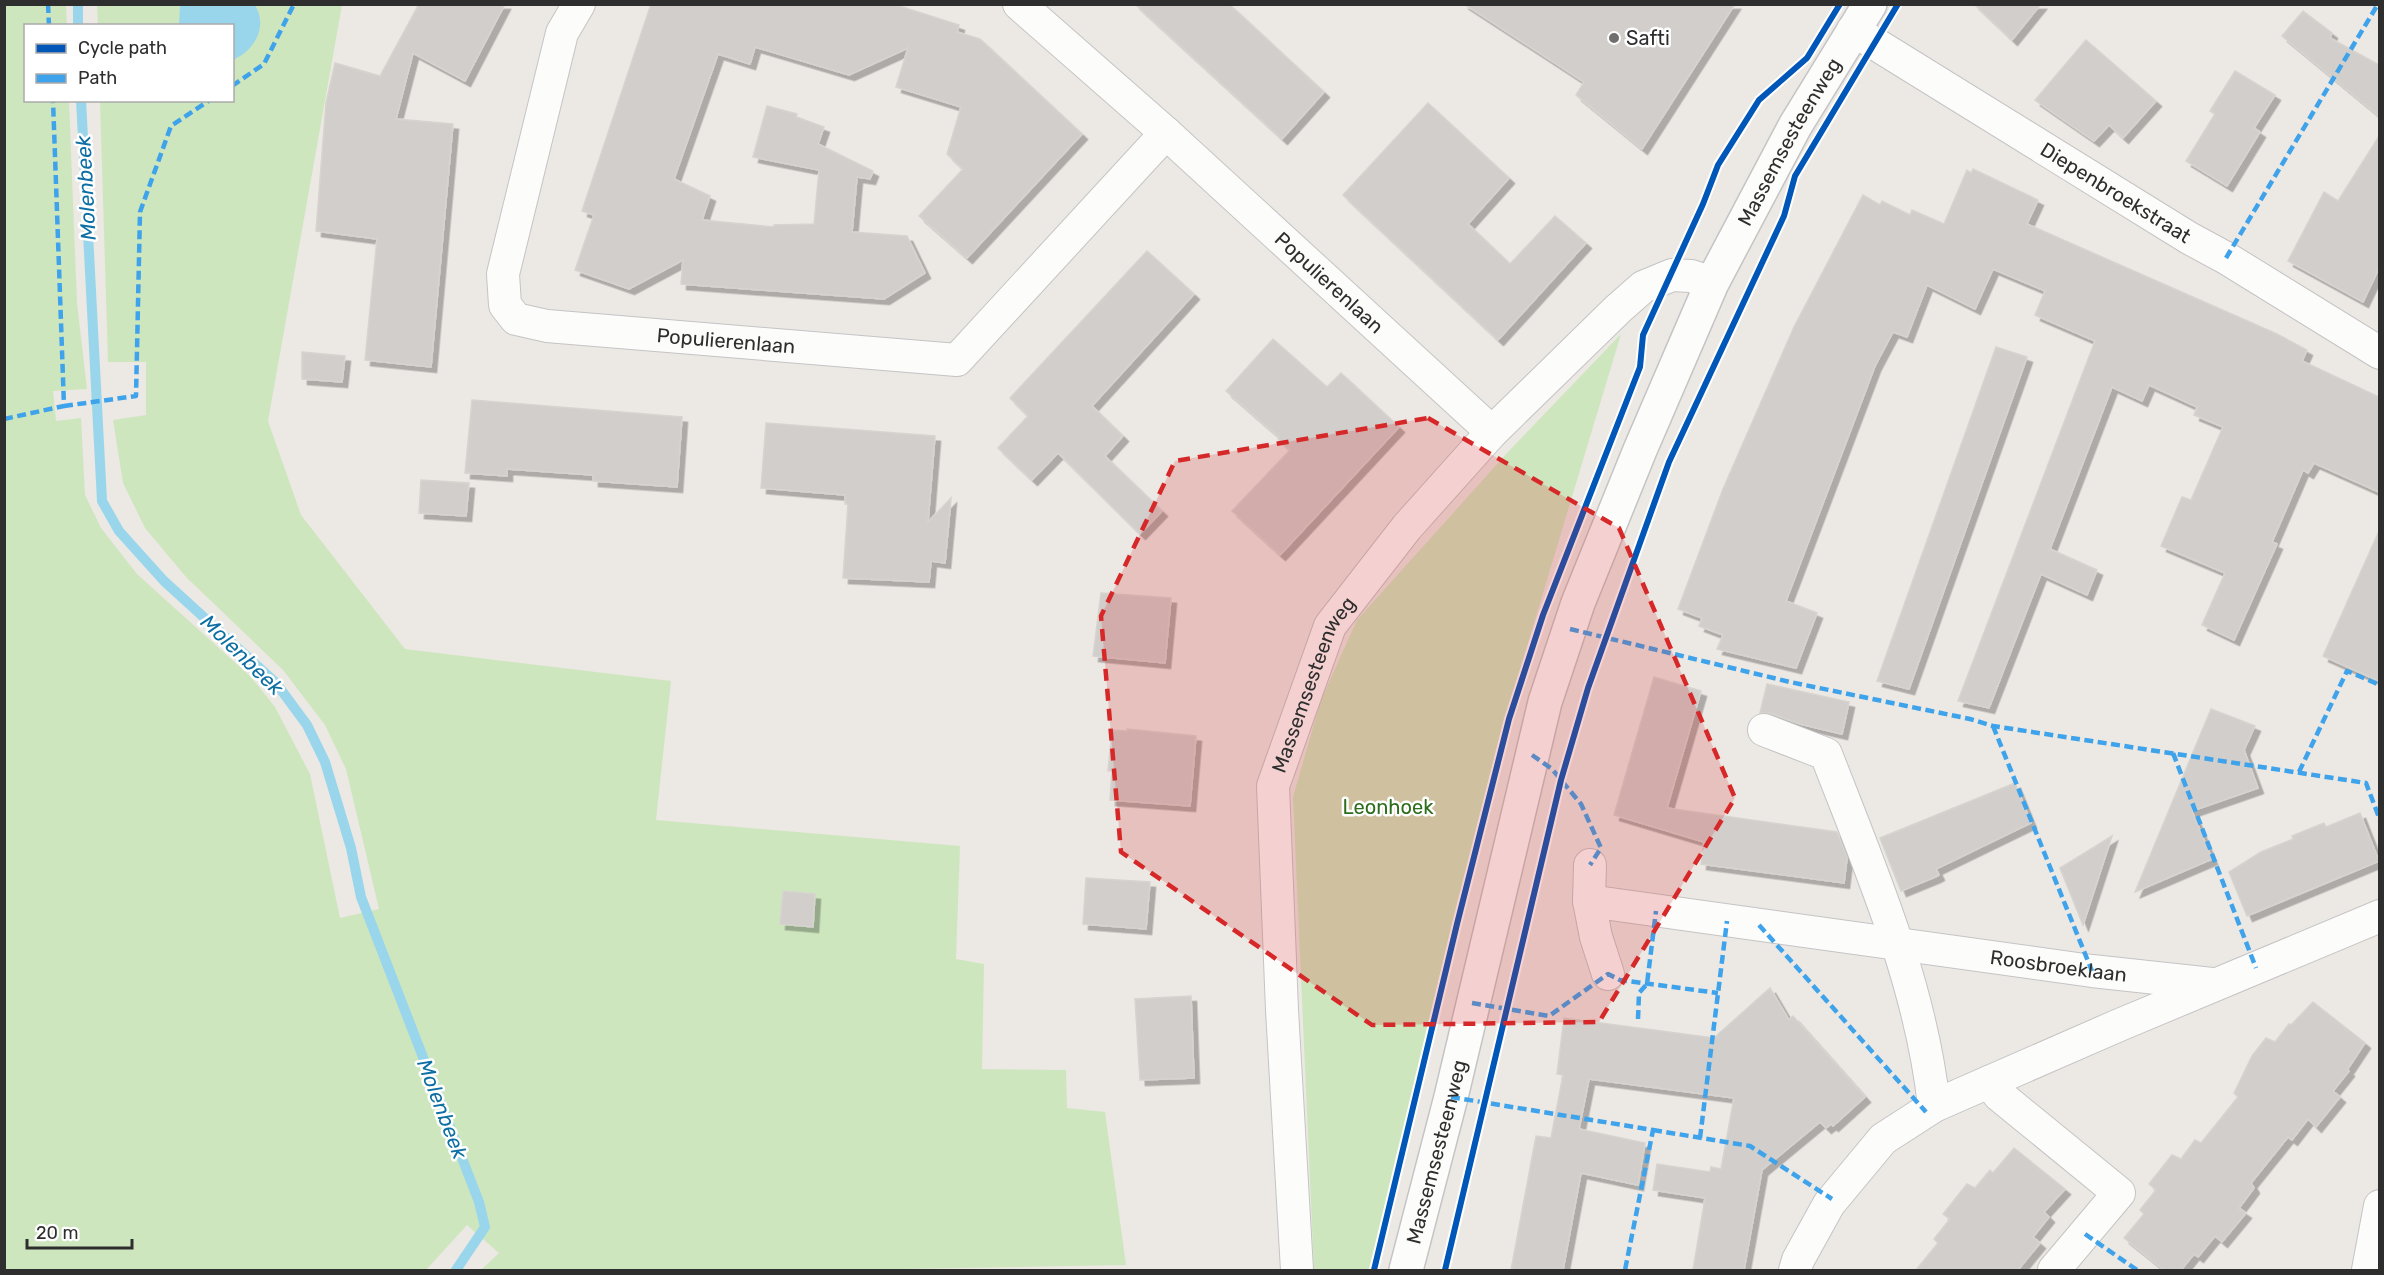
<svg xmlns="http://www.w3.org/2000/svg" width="2384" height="1275" font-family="Rubik,sans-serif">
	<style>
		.green { fill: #cee6be }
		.water { fill: #99d6ec }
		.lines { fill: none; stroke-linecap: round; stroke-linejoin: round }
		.stream { stroke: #99d6ec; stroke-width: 10 }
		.building { fill: #d1cecb; stroke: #d7d4d0; stroke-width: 1.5; filter: url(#shadow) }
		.minor-casing { stroke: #c5c4c5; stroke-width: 34 }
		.secondary-casing { stroke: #c5c4c5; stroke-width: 36 }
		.minor { stroke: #fcfcfb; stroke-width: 32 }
		.secondary { stroke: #fcfcfb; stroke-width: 33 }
		.quiet { stroke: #3ea3eb; stroke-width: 4.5; stroke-dasharray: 9 4.5; stroke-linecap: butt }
		.cycleway-casing { stroke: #fff; stroke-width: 10 }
		.cycleway { stroke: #0057b8; stroke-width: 6 }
		.marked { fill: #d62828; fill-opacity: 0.2; stroke: #d62828; stroke-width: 4.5; stroke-dasharray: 12 8; stroke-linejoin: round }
		.poi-dot { fill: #706f6e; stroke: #fff; stroke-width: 2 }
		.labels { text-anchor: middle; stroke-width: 5; stroke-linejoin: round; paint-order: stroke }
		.poi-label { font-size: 20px; fill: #2e2e2e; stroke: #fff; text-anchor: start }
		.street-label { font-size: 20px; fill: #2e2e2e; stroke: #fff }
		.park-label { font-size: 20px; fill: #2c6e1b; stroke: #fff }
		.water-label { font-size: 21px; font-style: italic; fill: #0d6fa3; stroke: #fff }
	</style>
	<defs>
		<filter id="shadow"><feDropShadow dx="5.5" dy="5.5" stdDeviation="0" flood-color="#0004"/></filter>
	</defs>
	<rect width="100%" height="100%" fill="#ece8e4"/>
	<g class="green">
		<polygon points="5,5 66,5 67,25 26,26 26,100 69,101 77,303 87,389 53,391 56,421 81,418 85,495 101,528 137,574 251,677 275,707 310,774 340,918 379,909 346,769 325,725 283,670 186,577 145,528 123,483 113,420 146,415 146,362 108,362 100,101 232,100 232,26 98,25 97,5 342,5 268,421 301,515 405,649 671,681 656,820 960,846 956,959 984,964 982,1069 1066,1070 1067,1108 1105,1112 1126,1265 847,1270 481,1270 499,1253 467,1225 426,1270 5,1270"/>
		<polygon points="1621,334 1503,726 1379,1270 1314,1270 1293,797 1321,700 1357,620 1508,452"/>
	</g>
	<path class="water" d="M 180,5 L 255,5 C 268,27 255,50 233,60 L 232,26 L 179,25 Z"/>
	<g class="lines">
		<g class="stream">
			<polyline points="78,4 78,26"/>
			<polyline points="81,100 102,501 119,531 164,581 276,683 307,725 325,762 351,848 361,897 479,1202 485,1227 456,1270"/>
		</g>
	</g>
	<g class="building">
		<polygon points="419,4 505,4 465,81 413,53 396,119 453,124 431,367 365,360 377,239 316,231 326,103 335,63 380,76"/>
		<polygon points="651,4 893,4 959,25 957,32 980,39 1082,134 967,258 919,216 963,169 947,154 961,107 896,87 908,48 849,75 755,47 750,64 718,54 674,179 710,196 702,220 774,227 774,225 814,224 819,170 753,157 767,106 797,114 796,117 824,127 818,144 873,171 870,179 857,177 852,232 907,236 925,273 884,299 681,284 683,260 629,289 575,270 594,215 582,211"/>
		<polygon points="1135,4 1229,4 1324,92 1282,139"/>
		<polygon points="1464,4 1735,4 1642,149 1576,95 1584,82"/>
		<polygon points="1974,4 2041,4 2012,40"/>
		<polygon points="2303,11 2332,33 2330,38 2379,65 2379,116 2282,36"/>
		<polygon points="2086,40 2156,101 2123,138 2109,125 2094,141 2035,100"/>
		<polygon points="2235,71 2275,95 2254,128 2260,132 2227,186 2186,161 2215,114 2210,111"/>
		<polygon points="1428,103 1509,178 1468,224 1510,264 1555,216 1586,243 1498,340 1343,195"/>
		<polygon points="2379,136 2379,268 2363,302 2288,261 2324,192 2338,201"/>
		<polygon points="1973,169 2038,200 2027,224 2277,334 2307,350 2302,361 2379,397 2379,492 2314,463 2308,473 2303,470 2272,542 2277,544 2234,640 2202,625 2225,573 2161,546 2182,497 2191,500 2223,427 2194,415 2197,407 2149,385 2142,401 2112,387 2050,549 2097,570 2087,595 2041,574 1989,708 1958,701 2095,341 2035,315 2045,291 1993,269 1975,309 1927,285 1907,337 1893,332 1875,366 1786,601 1817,613 1796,668 1717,649 1723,635 1699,626 1702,618 1678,609 1723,489 1794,327 1863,195 1880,205 1882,201 1910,215 1912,210 1944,224 1967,170 1971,173"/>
		<polygon points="1147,251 1194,294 1092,406 1123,436 1105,456 1162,511 1140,534 1058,453 1032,480 998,448 1028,416 1010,398"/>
		<polygon points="1273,339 1327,387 1341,373 1399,427 1280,555 1232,511 1290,450 1278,439 1279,437 1226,391"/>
		<polygon points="1996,347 2027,357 1909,689 1877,681"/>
		<polygon points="302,352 345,356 342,382 302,379"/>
		<polygon points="472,400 682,417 677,487 593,481 593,475 507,469 507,476 465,473"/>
		<polygon points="766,423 935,436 928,522 951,498 945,563 931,561 929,582 843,578 848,504 845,504 845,495 761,488"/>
		<polygon points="421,480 469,483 466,516 419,513"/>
		<polygon points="2379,531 2379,681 2323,656"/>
		<polygon points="1101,593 1171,598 1165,663 1093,656"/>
		<polygon points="1654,677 1701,691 1667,808 1837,832 1847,858 1844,883 1701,864 1704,842 1614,815"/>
		<polygon points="1767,684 1849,702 1842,734 1800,724 1770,713 1760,713"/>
		<polygon points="2211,709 2255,726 2244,750 2258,788 2192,811 2212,859 2135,892"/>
		<polygon points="1127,729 1196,736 1190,806 1110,800 1112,771 1108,771 1112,730 1127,731"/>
		<polygon points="2015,783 2031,823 1936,869 1939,875 1935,877 1901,891 1880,838"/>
		<polygon points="2360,813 2379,861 2247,916 2229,872 2261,852 2293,839 2292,836 2324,823 2326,827"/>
		<polygon points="2112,836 2083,925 2060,868"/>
		<polygon points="1086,878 1150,882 1146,929 1083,924"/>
		<polygon points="783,891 815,894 813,927 780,924"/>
		<polygon points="1770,988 1789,1020 1793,1016 1865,1097 1833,1126 1831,1124 1826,1128 1820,1122 1762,1170 1744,1270 1693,1270 1705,1198 1653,1190 1657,1164 1710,1172 1711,1167 1721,1169 1734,1098 1589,1079 1579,1129 1645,1143 1638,1185 1581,1173 1563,1270 1511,1270 1536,1136 1551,1138 1563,1075 1557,1074 1564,1018 1714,1038"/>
		<polygon points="1191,996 1194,1078 1140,1080 1135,999"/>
		<polygon points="2313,1002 2365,1043 2347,1070 2349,1071 2333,1091 2340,1097 2316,1127 2308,1119 2292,1140 2288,1137 2251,1183 2254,1188 2239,1208 2246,1213 2222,1242 2215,1236 2198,1257 2194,1254 2181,1270 2164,1270 2124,1238 2144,1214 2140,1210 2156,1190 2149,1184 2172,1155 2181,1159 2195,1140 2201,1143 2238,1097 2234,1093 2252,1056 2266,1038 2275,1042 2289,1024 2291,1025"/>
		<polygon points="2014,1148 2065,1189 2044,1212 2049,1217 2033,1237 2040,1243 2018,1270 1916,1270 1938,1243 1934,1239 1950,1219 1943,1214 1967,1184 1975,1188 1990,1170 1993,1173"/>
	</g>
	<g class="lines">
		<defs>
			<g id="minor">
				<path id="s1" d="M 579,4 L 562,33 L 503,274 L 505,305 L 516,319 L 547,326 L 957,360 L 1166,133"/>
				<path id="s2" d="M 1019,4 L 1166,133 L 1492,432"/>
				<path id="s3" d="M 1853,30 L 2189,238 L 2226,258 L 2380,353"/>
				<path d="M 1764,730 L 1826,754 C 1870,868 1921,984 1934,1106"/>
				<polyline points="1590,865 1589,901 1596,937 1608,974"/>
				<path id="s4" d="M 1589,901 L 2092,971 L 2212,984"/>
				<polyline points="1989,1082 1999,1095 2119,1193 2054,1270"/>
				<path id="s5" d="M 1297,1270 L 1282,1010 L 1273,786 L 1330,626 L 1407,527 L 1492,432 L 1618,309 L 1643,287 L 1672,275 L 1691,276 L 1712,283"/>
				<polyline points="1795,1270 1798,1260 1829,1204 1883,1139 1934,1106 2117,1026 2380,916"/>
				<polyline points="2368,1270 2380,1206"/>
			</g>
			<g id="secondary">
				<path id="s6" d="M 1406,1270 L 1451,1097 L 1545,702 L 1578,603 L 1640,450 L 1712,283 L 1795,126 L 1870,4"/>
			</g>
		</defs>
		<use href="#minor" class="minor-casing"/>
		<use href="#secondary" class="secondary-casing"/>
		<use href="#minor" class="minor"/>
		<use href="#secondary" class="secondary"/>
		<g class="quiet">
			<polyline points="48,4 49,26"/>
			<polyline points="232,86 264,64 294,4"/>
			<polyline points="2226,258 2378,4"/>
			<polyline points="64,406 136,396 140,212 171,126 210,100"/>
			<polyline points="4,419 64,406 53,100"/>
			<polyline points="1570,629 1790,682 1970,719 1993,726 2366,783 2380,820"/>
			<polyline points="1993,726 2092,971"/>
			<polyline points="2173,753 2256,968"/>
			<polyline points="1532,755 1552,769 1581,804 1601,848 1590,865"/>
			<polyline points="2299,772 2347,671 2380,685"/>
			<polyline points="1759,925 1926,1112"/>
			<polyline points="1472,1003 1549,1016 1608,974 1620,980 1718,993"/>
			<polyline points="1638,1019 1639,993 1647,984 1656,911"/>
			<polyline points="1451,1097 1653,1130 1625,1270"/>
			<polyline points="1653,1130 1750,1146 1832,1199"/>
			<polyline points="1700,1138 1727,921"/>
			<polyline points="2085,1234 2137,1270"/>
		</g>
		<defs>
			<g id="cycleway">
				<polyline points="1374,1270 1457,924 1509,719 1543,615 1640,367 1643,335 1703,204 1718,165 1759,100 1807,58 1840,4"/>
				<polyline points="1445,1270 1561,780 1588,688 1669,462 1784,216 1795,176 1898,4"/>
			</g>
		</defs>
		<use href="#cycleway" class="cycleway-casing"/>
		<use href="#cycleway" class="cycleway"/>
	</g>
	<path class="marked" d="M 1428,418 L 1619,528 L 1735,798 L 1599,1022 L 1372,1025 L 1121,852 L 1101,616 L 1175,461 Z"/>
	<circle class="poi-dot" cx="1614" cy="38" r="6"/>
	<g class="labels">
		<g class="poi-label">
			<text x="1626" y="45">Safti</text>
		</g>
		<g class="street-label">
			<text dy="7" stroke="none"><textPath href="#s6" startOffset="1197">Massemsesteenweg</textPath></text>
			<text dy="7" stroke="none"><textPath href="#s3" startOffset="309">Diepenbroekstraat</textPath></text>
			<text dy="7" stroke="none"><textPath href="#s2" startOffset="417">Populierenlaan</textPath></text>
			<text dy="7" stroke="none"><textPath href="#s1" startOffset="542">Populierenlaan</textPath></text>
			<text dy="7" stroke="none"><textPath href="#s5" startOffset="594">Massemsesteenweg</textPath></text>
			<text dy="7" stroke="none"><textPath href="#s4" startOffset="474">Roosbroeklaan</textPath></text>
			<text dy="7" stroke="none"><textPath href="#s6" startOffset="122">Massemsesteenweg</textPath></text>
		</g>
		<g class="park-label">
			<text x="1388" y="814">Leonhoek</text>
		</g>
		<g class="water-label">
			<text transform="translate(86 188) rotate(-93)" y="7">Molenbeek</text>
			<text transform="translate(242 655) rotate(44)" y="7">Molenbeek</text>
			<text transform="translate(442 1109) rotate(69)" y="7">Molenbeek</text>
		</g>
	</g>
	<rect width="2384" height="1275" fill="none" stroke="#2e2e2e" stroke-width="12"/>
	<rect x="24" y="24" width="210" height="78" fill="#ffffff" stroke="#ababab" stroke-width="1.5"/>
	<rect x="36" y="44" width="30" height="9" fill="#0057b8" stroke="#ababab" stroke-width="1.5"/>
	<text x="78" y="54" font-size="18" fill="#2e2e2e">Cycle path</text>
	<rect x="36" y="74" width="30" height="9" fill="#3ea3eb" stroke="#ababab" stroke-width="1.5"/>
	<text x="78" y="84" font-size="18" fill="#2e2e2e">Path</text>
	<path d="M27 1239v9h105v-9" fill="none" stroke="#2e2e2e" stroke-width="3"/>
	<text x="36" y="1239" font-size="18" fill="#2e2e2e" stroke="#ffffff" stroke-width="4.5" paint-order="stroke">20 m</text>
</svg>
